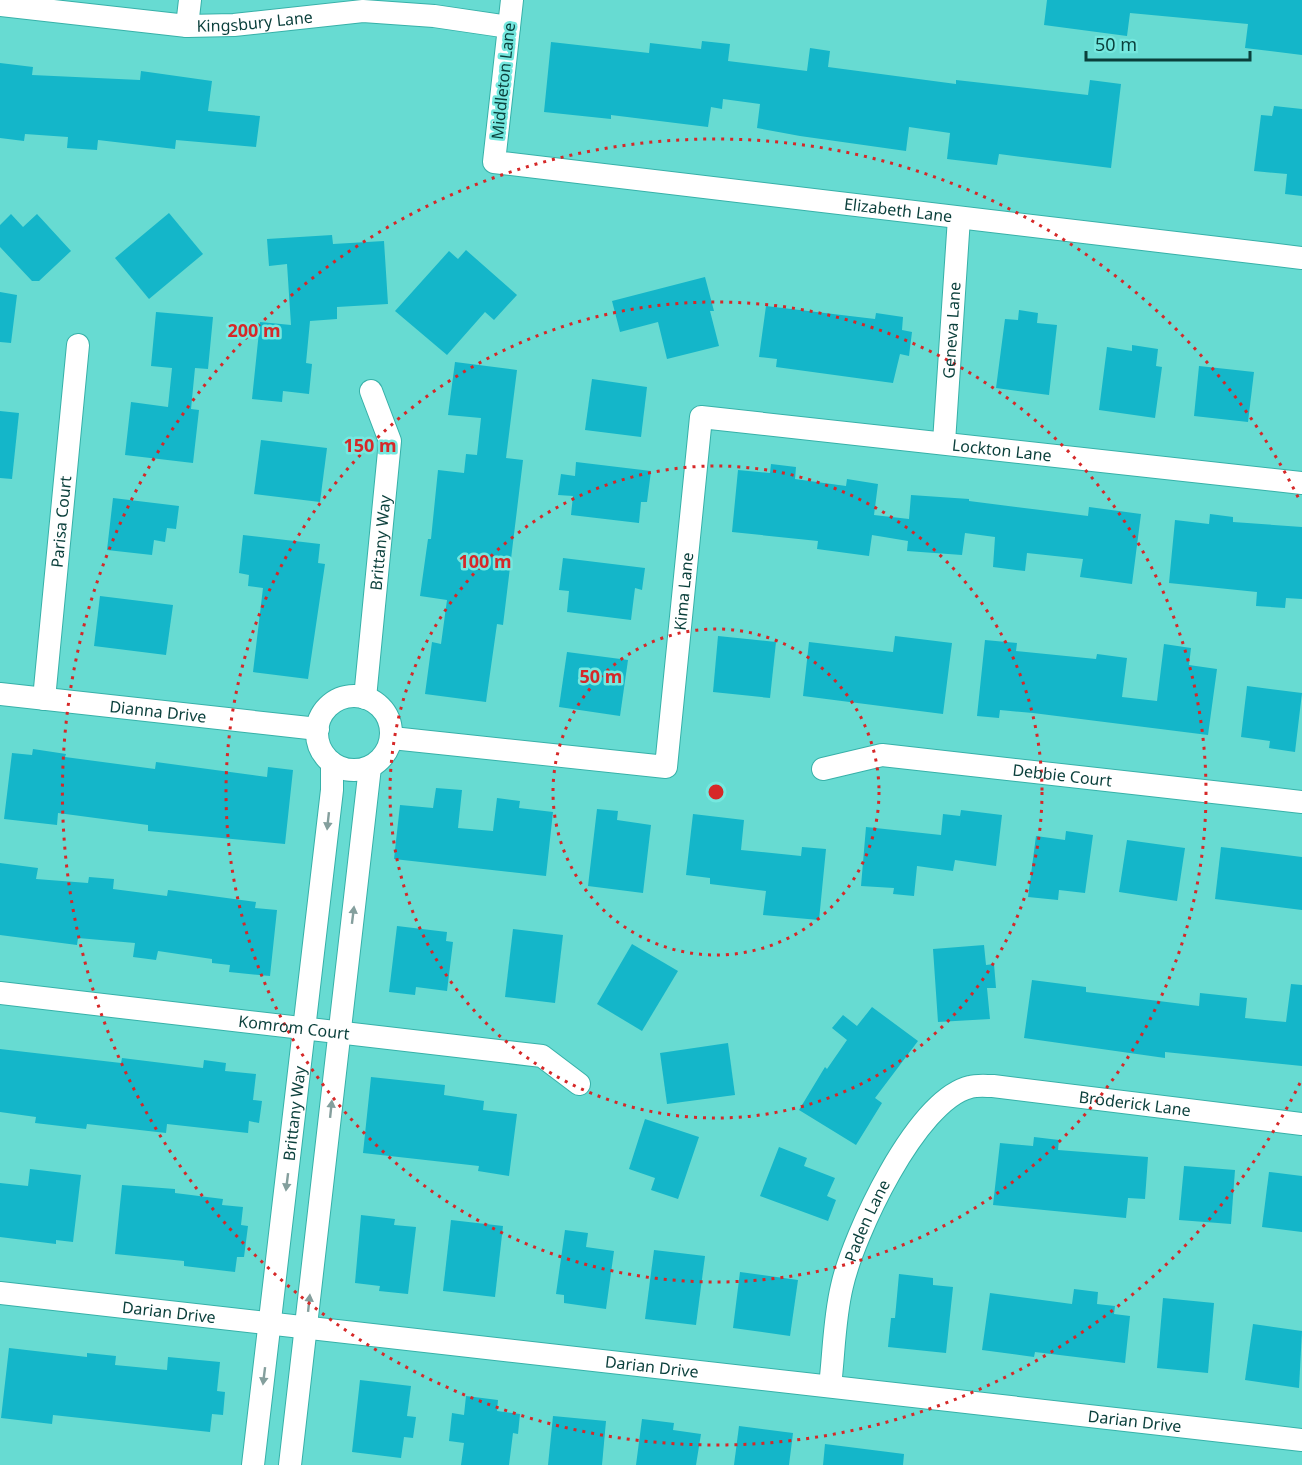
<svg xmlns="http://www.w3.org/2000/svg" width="1302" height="1465" font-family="'Noto Sans',sans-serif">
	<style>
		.building { fill: #14b6c9 }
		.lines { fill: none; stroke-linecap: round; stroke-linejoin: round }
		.street-casing { stroke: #37b1a9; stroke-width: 24 }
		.street { stroke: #fff; stroke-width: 22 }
		.oneway { fill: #849f9d }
		.ring { fill: none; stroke: #d62828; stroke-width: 3; stroke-dasharray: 3 6 }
		.labels { text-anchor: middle; stroke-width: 5; stroke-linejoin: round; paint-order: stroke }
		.street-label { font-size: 16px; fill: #0a3f3b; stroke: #75e8df }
		.centre { fill: #d62828; stroke: #75e8df; stroke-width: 3 }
		.ring-label { font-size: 18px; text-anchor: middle; font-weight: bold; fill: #d62828; stroke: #75e8df; stroke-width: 5; stroke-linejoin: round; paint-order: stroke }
	</style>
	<rect width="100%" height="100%" fill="#67dbd2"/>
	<g class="building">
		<polygon points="1047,0 1302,0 1302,55 1245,48 1248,24 1130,13 1127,36 1044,25"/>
		<polygon points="702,41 730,44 728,61 807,71 810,48 830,51 828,67 956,84 956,80 1088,95 1090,80 1121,84 1111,168 999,154 997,165 947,159 950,133 909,127 906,151 800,136 757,128 760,104 723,99 722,109 711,107 708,127 611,115 611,119 544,112 551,42 649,53 650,43 701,49"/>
		<polygon points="0,63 33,67 32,75 140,80 141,71 212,81 208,111 260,116 256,147 176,140 175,149 98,140 97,150 67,148 68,137 25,134 24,141 0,138"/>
		<polygon points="1274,106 1302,109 1302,196 1285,194 1287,174 1254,171 1261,115 1272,116"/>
		<polygon points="169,213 203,254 149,299 115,258"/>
		<polygon points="11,214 23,227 37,214 71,251 39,281 32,281 0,247 0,225"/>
		<polygon points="332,235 333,244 384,241 388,304 337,307 337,319 310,321 306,363 312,364 309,394 283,391 282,402 252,399 260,322 291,325 287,264 269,266 267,239"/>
		<polygon points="466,250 517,295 494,320 485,312 447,355 395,311 449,251 458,259"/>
		<polygon points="705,277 714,311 710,311 719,346 667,359 658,322 620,332 612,301"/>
		<polygon points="0,292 17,295 11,343 0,342"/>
		<polygon points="766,306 875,319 876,313 903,317 902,330 912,332 909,356 900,354 893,383 776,367 777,359 759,357"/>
		<polygon points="1019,310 1038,313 1037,323 1057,325 1049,395 996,388 1005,319 1018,320"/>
		<polygon points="156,312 213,317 208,369 195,368 191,409 199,410 193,463 125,455 131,402 168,407 172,368 151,366"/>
		<polygon points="1132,345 1158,349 1156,366 1162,367 1155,418 1099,410 1107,347 1132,351"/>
		<polygon points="455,362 517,370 506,458 523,460 503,625 497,624 486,702 425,694 432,642 441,644 447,600 420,596 428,539 431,539 438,470 464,473 466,454 477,455 481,418 448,415"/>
		<polygon points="1199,366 1254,372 1248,422 1194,416"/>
		<polygon points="592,379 647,387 641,437 585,430"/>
		<polygon points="0,411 19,413 12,479 0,478"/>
		<polygon points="261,440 327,448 320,502 254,494"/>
		<polygon points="576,462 651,471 647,502 641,502 639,523 571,515 573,496 558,495 561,474 575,476"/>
		<polygon points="771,464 796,467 795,479 846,486 847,479 878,484 874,515 909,519 911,495 969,499 969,501 1088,516 1089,507 1141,514 1132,584 1080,577 1083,559 1027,553 1025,571 993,567 995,537 965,533 962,555 907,551 908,541 872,535 869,556 817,549 818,541 732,532 738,470 770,473"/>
		<polygon points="113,498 179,506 176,529 167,528 165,542 154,540 152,555 107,550"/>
		<polygon points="1210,514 1233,517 1233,522 1302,527 1302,599 1286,598 1285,608 1256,606 1257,592 1169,583 1175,520 1209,524"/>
		<polygon points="243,535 320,544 318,563 325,564 308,679 253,672 263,588 248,586 249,575 239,573"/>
		<polygon points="563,558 645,568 642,590 635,588 631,620 567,612 569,591 559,590"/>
		<polygon points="100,596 173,605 166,655 94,646"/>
		<polygon points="718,636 776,642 770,698 713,692"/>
		<polygon points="895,636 952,643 943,714 803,696 809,642 893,652"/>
		<polygon points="985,640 1017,643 1016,651 1096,659 1097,654 1127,658 1122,697 1157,701 1164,644 1191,648 1189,665 1217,669 1208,735 1033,713 1000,710 999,718 977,716"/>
		<polygon points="567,652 628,660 620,716 559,707"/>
		<polygon points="1247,686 1302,693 1295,752 1269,748 1270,741 1241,737"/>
		<polygon points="33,749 66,754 65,757 155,769 156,762 267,777 268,767 293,770 285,844 148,831 148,825 58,813 57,825 4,819 12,753 32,755"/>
		<polygon points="436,788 462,790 458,828 493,831 497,798 520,801 519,808 553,812 546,876 394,859 400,805 433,808"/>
		<polygon points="597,809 618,811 617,820 651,825 643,893 588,886"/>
		<polygon points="961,810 1002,815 996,866 955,860 953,871 917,866 914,896 893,894 894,888 861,886 866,827 941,835 943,814 960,816"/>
		<polygon points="693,814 744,820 741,850 801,856 802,847 826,849 819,920 763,915 766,891 710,884 710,878 686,875"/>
		<polygon points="1066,831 1093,835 1085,893 1059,890 1058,900 1028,897 1036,836 1065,840"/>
		<polygon points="1127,840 1185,848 1177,901 1119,892"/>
		<polygon points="1221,847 1302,857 1302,910 1215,899"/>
		<polygon points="0,863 38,868 36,879 88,883 89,877 114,879 113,889 167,896 168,890 256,902 255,908 277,910 270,976 229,972 230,965 212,963 212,959 158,951 156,960 133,957 135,943 78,938 77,945 0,935"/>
		<polygon points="397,926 447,932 446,941 453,942 447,991 416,987 415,995 389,992"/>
		<polygon points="513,929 563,935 555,1003 505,997"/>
		<polygon points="632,944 678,971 642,1031 597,1004"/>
		<polygon points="984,945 986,965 994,964 996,988 987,988 990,1019 938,1022 933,949"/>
		<polygon points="1032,980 1086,987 1086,992 1199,1006 1200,993 1247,998 1245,1018 1286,1022 1291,984 1302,985 1302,1066 1165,1052 1165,1058 1024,1038"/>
		<polygon points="872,1007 918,1041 875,1098 882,1103 856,1145 799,1110 825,1067 827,1069 847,1040 832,1028 843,1015 857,1026"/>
		<polygon points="728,1043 735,1095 667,1104 660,1053"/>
		<polygon points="0,1049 121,1063 122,1058 203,1068 204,1060 226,1063 225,1071 256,1074 253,1100 262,1101 259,1123 249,1121 248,1133 167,1124 166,1133 87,1124 86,1129 35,1123 36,1117 0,1112"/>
		<polygon points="371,1077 445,1085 444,1095 484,1101 483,1110 517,1114 509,1176 478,1171 479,1166 363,1153"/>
		<polygon points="645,1119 699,1137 678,1199 651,1190 655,1178 629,1169"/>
		<polygon points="1034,1137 1059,1140 1058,1150 1148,1157 1145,1199 1128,1198 1126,1218 993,1205 1000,1143 1033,1146"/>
		<polygon points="779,1147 807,1158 804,1166 835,1178 827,1196 836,1200 828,1221 760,1196"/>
		<polygon points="1184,1166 1235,1170 1231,1224 1179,1220"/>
		<polygon points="30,1169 81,1175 73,1242 56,1240 56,1244 0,1237 0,1183 28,1186"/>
		<polygon points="1269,1172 1302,1176 1302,1232 1262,1227"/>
		<polygon points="122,1185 175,1189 175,1193 223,1199 222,1205 243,1207 241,1225 248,1226 244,1257 237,1257 235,1272 184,1266 184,1261 115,1254"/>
		<polygon points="361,1215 395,1219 394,1225 416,1227 408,1294 379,1291 380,1286 355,1283"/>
		<polygon points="451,1220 503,1226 495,1297 443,1291"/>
		<polygon points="565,1230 588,1233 586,1247 614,1251 606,1309 564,1303 564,1295 556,1294"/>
		<polygon points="654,1250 705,1256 696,1325 645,1319"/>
		<polygon points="740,1272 798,1280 790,1336 733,1328"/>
		<polygon points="899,1274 933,1278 933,1285 953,1287 946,1353 888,1347 891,1318 895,1318"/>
		<polygon points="1074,1289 1098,1292 1097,1304 1115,1306 1114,1314 1130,1316 1125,1363 1035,1352 1034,1357 982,1350 990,1293 1072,1304"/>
		<polygon points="1163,1298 1214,1303 1208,1373 1157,1368"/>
		<polygon points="1253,1324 1302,1331 1299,1388 1245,1380"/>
		<polygon points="9,1348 87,1357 87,1353 116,1356 115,1365 167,1370 168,1357 220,1362 217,1391 225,1392 223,1415 212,1414 210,1432 53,1415 52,1424 1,1418"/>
		<polygon points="360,1380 411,1386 407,1416 416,1417 413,1438 404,1437 401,1458 352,1452"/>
		<polygon points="466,1396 498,1400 497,1411 520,1414 518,1434 513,1433 509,1465 461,1465 464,1443 449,1441 452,1413 464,1415"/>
		<polygon points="553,1416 606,1421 602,1465 548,1465"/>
		<polygon points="642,1419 674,1423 673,1430 701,1434 696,1465 636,1465"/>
		<polygon points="739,1426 793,1433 789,1465 734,1465"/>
		<polygon points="825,1444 904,1454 903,1465 823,1465"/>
	</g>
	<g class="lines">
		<defs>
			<g id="street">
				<path id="s1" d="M 512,0 L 494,162 L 1302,258"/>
				<path id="s2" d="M 0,5 L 187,26 L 234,25 L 363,11 L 434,16 L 509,27"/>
				<polyline points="187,26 190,0"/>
				<path id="s3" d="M 944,442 L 959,218"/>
				<path id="s4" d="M 0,694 L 318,729"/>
				<circle cx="354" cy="733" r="37"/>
				<path id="s5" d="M 365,698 L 390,441 L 371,391"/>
				<path id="s6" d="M 44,699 L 78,345"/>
				<path id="s7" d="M 392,738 L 666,767 L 701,417 L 1302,483"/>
				<path id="s8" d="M 823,769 L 882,755 L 1302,802"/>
				<path id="s9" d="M 0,993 L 542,1056 L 579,1084"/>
				<path id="s10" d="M 0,1293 L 1302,1440"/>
				<path id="s11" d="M 830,1386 C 834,1353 834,1319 842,1286 C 853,1236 916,1100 970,1087 C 977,1085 986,1086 993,1086 L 1302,1124"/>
				<path id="s12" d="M 253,1465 L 332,790 L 332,763"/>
				<polyline points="290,1465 370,767"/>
			</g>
		</defs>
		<use href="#street" class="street-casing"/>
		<use href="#street" class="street"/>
	</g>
	<defs><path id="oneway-solid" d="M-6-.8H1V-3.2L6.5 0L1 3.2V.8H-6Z" transform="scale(1.5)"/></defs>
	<g class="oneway">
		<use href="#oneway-solid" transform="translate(328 821) rotate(96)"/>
		<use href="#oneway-solid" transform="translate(353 915) rotate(-83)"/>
		<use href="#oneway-solid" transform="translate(331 1109) rotate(-84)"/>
		<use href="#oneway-solid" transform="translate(287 1182) rotate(97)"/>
		<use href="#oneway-solid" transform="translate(309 1303) rotate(-84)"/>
		<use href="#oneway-solid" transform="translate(264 1376) rotate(97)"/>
	</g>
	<g class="ring">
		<circle cx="716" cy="792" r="163"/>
		<circle cx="716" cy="792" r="326"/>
		<circle cx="716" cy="792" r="490"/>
		<path d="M1300 1083A653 653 0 1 1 1300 501"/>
	</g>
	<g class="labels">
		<g class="street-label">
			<text dy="6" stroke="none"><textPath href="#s2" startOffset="256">Kingsbury Lane</textPath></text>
			<text transform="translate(503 81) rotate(-84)" y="6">Middleton Lane</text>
			<text dy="6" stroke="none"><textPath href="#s1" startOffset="570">Elizabeth Lane</textPath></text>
			<text dy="6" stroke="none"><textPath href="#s3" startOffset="112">Geneva Lane</textPath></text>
			<text dy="6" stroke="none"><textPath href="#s7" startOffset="930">Lockton Lane</textPath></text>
			<text dy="6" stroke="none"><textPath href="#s6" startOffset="178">Parisa Court</textPath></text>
			<text dy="6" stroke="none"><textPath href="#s5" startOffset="156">Brittany Way</textPath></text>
			<text dy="6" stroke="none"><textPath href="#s7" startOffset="452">Kima Lane</textPath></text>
			<text dy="6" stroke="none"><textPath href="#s4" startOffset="159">Dianna Drive</textPath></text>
			<text dy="6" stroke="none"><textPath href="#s8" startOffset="242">Debbie Court</textPath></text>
			<text dy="6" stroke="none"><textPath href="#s9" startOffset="296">Komrom Court</textPath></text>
			<text dy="6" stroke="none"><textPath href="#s11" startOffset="510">Broderick Lane</textPath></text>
			<text dy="6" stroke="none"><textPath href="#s12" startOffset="354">Brittany Way</textPath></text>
			<text dy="6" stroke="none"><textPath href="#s11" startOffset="171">Paden Lane</textPath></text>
			<text dy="6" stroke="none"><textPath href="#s10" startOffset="170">Darian Drive</textPath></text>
			<text dy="6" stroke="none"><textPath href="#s10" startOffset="656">Darian Drive</textPath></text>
			<text dy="6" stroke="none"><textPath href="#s10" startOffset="1142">Darian Drive</textPath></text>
		</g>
	</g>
	<circle cx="716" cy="792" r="9" class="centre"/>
	<g class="ring-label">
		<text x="254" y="337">200 m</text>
		<text x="370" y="452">150 m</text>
		<text x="485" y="568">100 m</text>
		<text x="601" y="683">50 m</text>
	</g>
	<path d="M1086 51v9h164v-9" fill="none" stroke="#0a3f3b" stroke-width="3"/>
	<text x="1095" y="51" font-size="18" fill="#0a3f3b" stroke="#75e8df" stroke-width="4.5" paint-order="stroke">50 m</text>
</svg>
